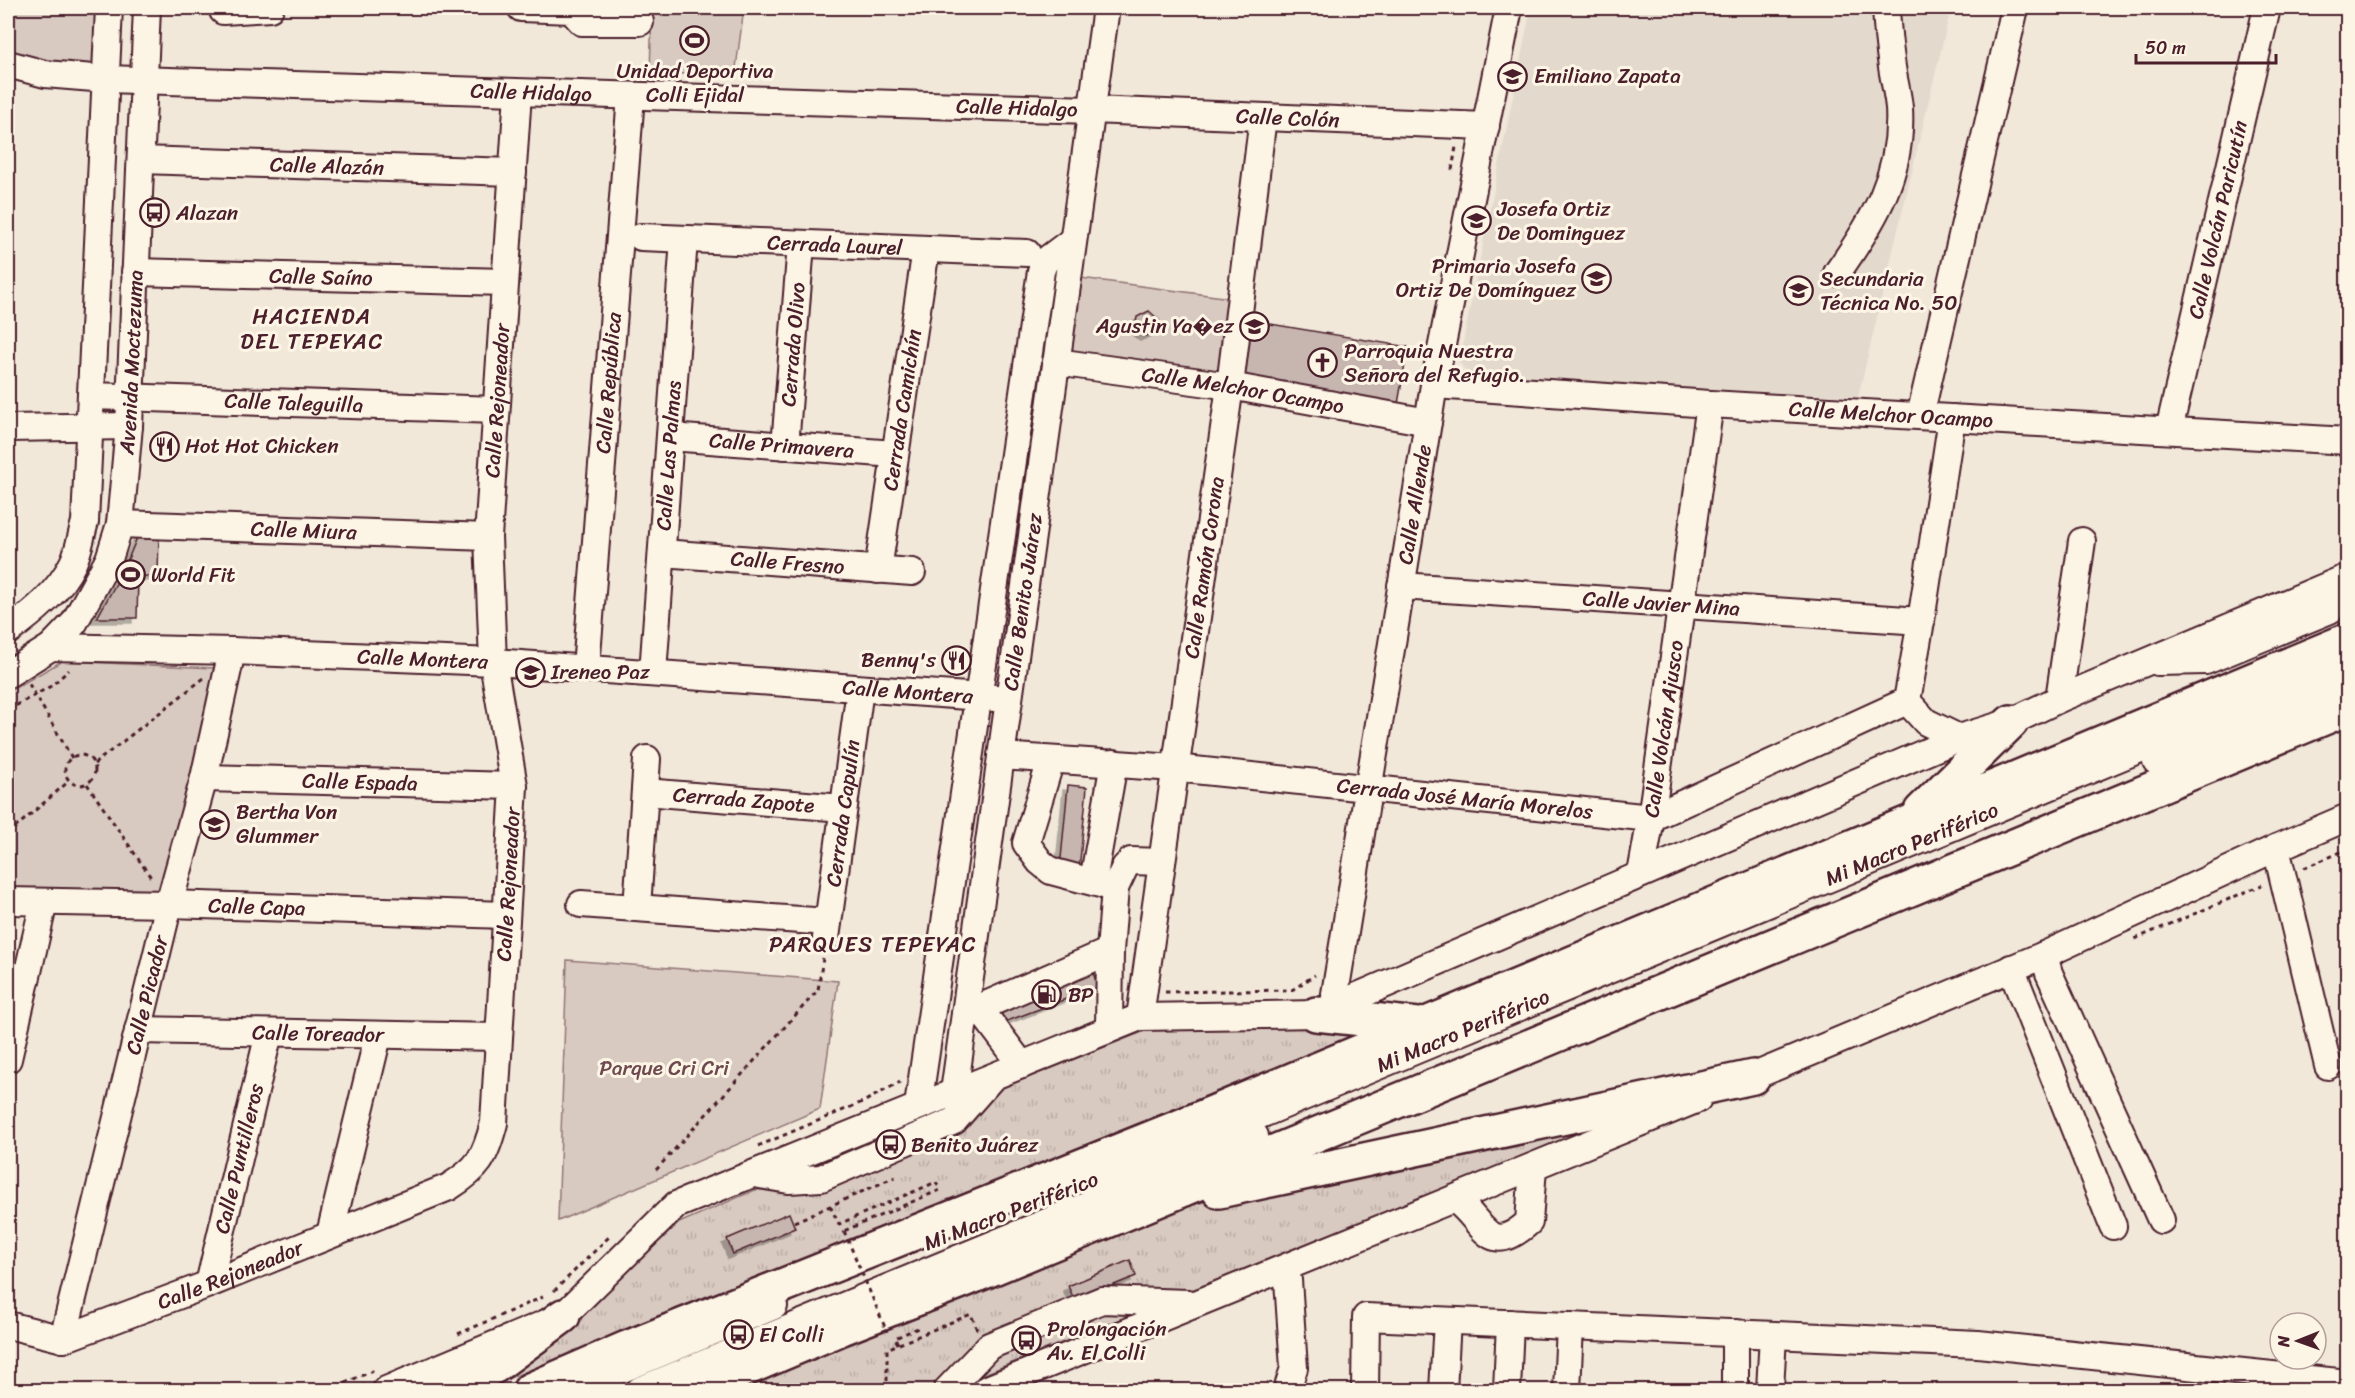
<svg xmlns="http://www.w3.org/2000/svg" width="2355" height="1398" font-family="Sriracha,sans-serif">
	<style>
		.built { fill: #e4d9cd }
		.grass { fill: url(#grass-tufts); stroke: #917476; stroke-width: 1.5 }
		.park { fill: #d8cac0; stroke: #917476; stroke-width: 1.5 }
		.building { fill: #c7b6af; stroke: #4a1f2b; stroke-width: 1.5; filter: url(#shadow) }
		.lines { fill: none; stroke-linecap: round; stroke-linejoin: round }
		.minor-casing { stroke: #4a1f2b; stroke-width: 30 }
		.highway-casing { stroke: #4a1f2b; stroke-width: 38 }
		.path { stroke: #4a1f2b; stroke-width: 3; stroke-dasharray: 4.5 4.5; stroke-linecap: butt }
		.minor { stroke: #fcf5e5; stroke-width: 26 }
		.highway { stroke: #fcf5e5; stroke-width: 33 }
		.path-bridge { stroke: #4a1f2b; stroke-width: 3; stroke-dasharray: 4.5 4.5; stroke-linecap: butt }
		.labels { text-anchor: middle; stroke-width: 6; stroke-linejoin: round; paint-order: stroke }
		.poi-label { font-size: 21px; fill: #4a1f2b; stroke: #fcf5e5; text-anchor: start }
		.street-label { font-size: 21px; fill: #4a1f2b; stroke: #fcf5e5 }
		.park-label { font-size: 21px; fill: #6e4a50; stroke: #fcf5e5 }
		.neighbourhood-label { font-size: 22px; letter-spacing: 1.5px; fill: #4a1f2b; stroke: #fcf5e5 }
	</style>
	<defs>
		<pattern id="grass-tufts" width="24" height="20" patternUnits="userSpaceOnUse" patternTransform="scale(1.5)"><rect width="24" height="20" fill="#d8cac0"/><path d="M3 7l-1-3M5 7V3M7 7l1-3M15 17l-1-3M17 17v-4M19 17l1-3" fill="none" stroke="#bbada5"/></pattern>
		<filter id="shadow"><feDropShadow dx="-5" dy="5" stdDeviation="0" flood-color="#0004"/></filter>
	</defs>
	<rect width="100%" height="100%" fill="#f1e8da"/>
	<filter id="ink" filterUnits="userSpaceOnUse"><feTurbulence type="fractalNoise" baseFrequency=".0167" numOctaves="2"/><feDisplacementMap in="SourceGraphic" scale="12" xChannelSelector="R" yChannelSelector="G"/><feConvolveMatrix kernelMatrix="1 2 1 2 8 2 1 2 1" color-interpolation-filters="sRGB"/></filter>
	<g filter="url(#ink)">
		<polygon class="built" points="1531,8 1951,8 1858,397 1470,376 1459,362"/>
		<g class="grass">
			<polygon points="1287,1025 1356,1035 488,1387 533,1359 679,1223 755,1190 814,1187 957,1134 996,1090 1155,1027"/>
			<polygon points="1643,1107 945,1390 723,1390 1163,1211"/>
		</g>
		<g class="park">
			<path d="M 8,8 L 96,8 L 94,68 C 65,67 32,63 8,48 Z"/>
			<polygon points="652,8 744,8 735,75 650,73"/>
			<polygon points="1081,278 1230,298 1219,374 1070,352"/>
			<polygon points="62,661 214,668 190,777 161,893 8,888 8,692"/>
			<polygon points="567,960 838,981 820,1109 558,1221"/>
		</g>
		<g class="building">
			<polygon points="1149,311 1159,320 1158,330 1145,336 1135,328 1137,317"/>
			<polygon points="1247,320 1408,347 1398,404 1239,379"/>
			<polygon points="139,533 159,534 158,575 138,577 137,618 97,618 123,571"/>
			<polygon points="1068,785 1087,787 1079,871 1060,869"/>
			<polygon points="1091,967 1098,987 1002,1023 995,1003"/>
			<polygon points="789,1213 795,1228 733,1254 727,1239"/>
			<polygon points="1130,1260 1136,1276 1075,1301 1068,1286"/>
		</g>
		<g class="lines">
			<defs>
				<g id="minor">
					<polyline points="521,8 571,10 582,22 640,22"/>
					<polyline points="223,11 270,8"/>
					<path id="s1" d="M 8,64 L 45,74 L 106,79 L 1091,110 L 1486,126"/>
					<path id="s2" d="M 141,160 L 513,172"/>
					<path id="s3" d="M 641,237 L 1027,253"/>
					<path id="s4" d="M 135,272 L 505,282"/>
					<path d="M 1837,273 C 1873,222 1903,174 1899,108 C 1898,95 1894,81 1892,67 C 1889,47 1887,28 1886,8"/>
					<path id="s5" d="M 1056,362 L 1230,386 L 1428,422"/>
					<path id="s6" d="M 1434,385 L 1710,404 L 2348,441"/>
					<path id="s7" d="M 92,396 L 496,410"/>
					<polyline points="1920,416 2015,8"/>
					<polyline points="8,428 129,426"/>
					<path id="s8" d="M 2169,430 L 2267,8"/>
					<path id="s9" d="M 670,437 L 895,454"/>
					<path id="s10" d="M 785,446 L 801,244"/>
					<path id="s11" d="M 120,524 L 488,537"/>
					<path id="s12" d="M 662,553 L 912,572"/>
					<path id="s13" d="M 878,570 L 926,249"/>
					<path id="s14" d="M 1401,586 L 1921,621"/>
					<path d="M 8,631 C 33,613 59,592 73,563 C 79,551 81,535 85,522 L 109,8"/>
					<path id="s15" d="M 51,647 L 232,651 L 493,662 L 1009,699"/>
					<polyline points="2158,662 2206,661 2330,610 2348,588"/>
					<path id="s16" d="M 586,668 L 631,96"/>
					<path id="s17" d="M 653,673 L 684,239"/>
					<path id="s18" d="M 8,674 L 51,647 L 74,623 L 109,559 L 120,524 L 129,426 L 147,8"/>
					<polyline points="2059,699 2082,541"/>
					<polyline points="1907,701 1921,621 1952,418"/>
					<polyline points="1907,701 1926,722 1959,738"/>
					<path id="s19" d="M 1001,756 L 1175,768 L 1651,818 L 1907,701"/>
					<polyline points="1051,760 1026,843 1040,862 1051,871 1115,888"/>
					<polyline points="2156,761 2348,684"/>
					<path id="s20" d="M 204,778 L 514,786"/>
					<path id="s21" d="M 645,792 L 843,808"/>
					<polyline points="2276,848 2328,1066"/>
					<path id="s22" d="M 1641,874 L 1651,818 L 1710,404"/>
					<polyline points="1093,881 1114,763"/>
					<path id="s23" d="M 8,901 L 169,904 L 506,915"/>
					<polyline points="581,904 828,922"/>
					<polyline points="637,908 647,759"/>
					<path id="s24" d="M 826,938 L 860,689"/>
					<polyline points="2044,955 2049,973 2161,1220"/>
					<polyline points="2011,968 2113,1226"/>
					<path id="s25" d="M 1336,1005 L 1335,994 L 1434,385 L 1509,8"/>
					<polyline points="979,1008 1022,1065"/>
					<polyline points="965,1014 1110,951"/>
					<path id="s26" d="M 1140,1017 L 1230,386 L 1263,117"/>
					<polyline points="1109,1029 1110,951 1115,888 1125,867 1131,861 1162,862"/>
					<path id="s27" d="M 138,1030 L 498,1037"/>
					<polyline points="8,1059 44,902"/>
					<polyline points="1735,1084 2044,955 2276,848 2348,817"/>
					<path id="s28" d="M 954,1092 L 1106,8"/>
					<polyline points="918,1106 1041,271 1045,261 1073,240"/>
					<polyline points="754,1174 789,1180 821,1178 954,1121 990,1080"/>
					<path id="s29" d="M 1087,1181 L 1229,1128 L 2157,742 L 2348,659"/>
					<path d="M 1454,1199 C 1485,1220 1486,1260 1529,1222 L 1533,1167"/>
					<polyline points="330,1234 378,1036"/>
					<polyline points="1284,1269 1288,1280 1294,1368 1287,1390"/>
					<path id="s30" d="M 209,1284 L 269,1033"/>
					<path id="s31" d="M 8,1325 L 63,1339 L 209,1284 L 449,1187 C 479,1168 485,1158 494,1123 L 514,786 L 493,662 L 488,537 L 518,93"/>
					<path id="s32" d="M 63,1339 L 169,904 L 204,778 L 232,651"/>
					<polyline points="386,1390 563,1316 676,1205 1140,1017 1316,1014 1959,738 2011,722 2059,699 2348,577"/>
					<polyline points="572,1390 774,1306"/>
					<polyline points="640,1390 1255,1136"/>
					<polyline points="947,1390 989,1346 1102,1300 1188,1303"/>
					<polyline points="985,1390 1698,1099"/>
					<polyline points="1365,1390 1366,1317 1978,1344 2348,1383"/>
					<polyline points="1443,1390 1447,1321"/>
					<polyline points="1507,1390 1510,1323"/>
					<polyline points="1567,1390 1570,1326"/>
					<polyline points="1735,1390 1735,1333"/>
					<polyline points="1770,1390 1773,1335"/>
				</g>
				<g id="highway">
					<polyline points="1921,811 2011,722"/>
					<polyline points="1316,1014 1418,1025"/>
					<polyline points="1219,1191 1753,1077"/>
					<polyline points="450,1390 495,1366 563,1316"/>
					<polyline points="530,1390 627,1348 1191,1122 2348,640"/>
					<polyline points="696,1390 842,1328 962,1281 2348,708"/>
				</g>
			</defs>
			<use href="#minor" class="minor-casing"/>
			<use href="#highway" class="highway-casing"/>
			<g class="path">
				<polyline points="1452,170 1456,147"/>
				<polyline points="29,684 72,758"/>
				<polyline points="8,710 51,686 69,670"/>
				<circle cx="80" cy="770" r="15"/>
				<polyline points="94,764 204,678"/>
				<polyline points="87,784 152,879"/>
				<polyline points="8,834 69,781"/>
				<polyline points="2304,868 2348,849"/>
				<polyline points="2135,939 2262,885"/>
				<polyline points="1165,992 1292,990 1315,975"/>
				<polyline points="758,1146 865,1101 900,1082"/>
				<polyline points="656,1170 818,990 823,958"/>
				<polyline points="830,1206 839,1224 936,1182 940,1190 844,1231"/>
				<polyline points="794,1222 895,1177"/>
				<polyline points="554,1291 611,1235"/>
				<polyline points="458,1334 543,1297"/>
				<polyline points="898,1344 895,1338 920,1327"/>
				<polyline points="328,1390 375,1370"/>
				<polyline points="354,1390 365,1385"/>
				<polyline points="887,1390 887,1349 971,1314 977,1330"/>
				<polyline points="1048,1390 1060,1385"/>
			</g>
			<use href="#minor" class="minor"/>
			<use href="#highway" class="highway"/>
			<polyline class="path-bridge" points="844,1231 887,1332"/>
		</g>
	</g>
	<defs>
		<symbol id="stadium-ring" viewBox="-11 -11 22 22"><circle r="9.5" fill="#fcf5e5" stroke="#4a1f2b" stroke-width="1.5"/><path d="M0-5a6.5 5 0 1 0 0 10a6.5 5 0 1 0 0-10ZM-3.5-1.8h7v3.6h-7Z" fill="#4a1f2b"/></symbol>
		<symbol id="school-ring" viewBox="-11 -11 22 22"><circle r="9.5" fill="#fcf5e5" stroke="#4a1f2b" stroke-width="1.5"/><path d="M0-5L7-2L0 1L-7-2ZM-4 1L0 2.5L4 1V4Q0 6-4 4Z" fill="#4a1f2b"/></symbol>
		<symbol id="bus-ring" viewBox="-11 -11 22 22"><circle r="9.5" fill="#fcf5e5" stroke="#4a1f2b" stroke-width="1.5"/><path d="M-5-6H5V4H4V6H2V4H-2V6H-4V4H-5ZM-3.5-4V0h7V-4ZM-3.5 1.2v1.5H-2V1.2ZM2 1.2v1.5H3.5V1.2Z" fill="#4a1f2b"/></symbol>
		<symbol id="church-ring" viewBox="-11 -11 22 22"><circle r="9.5" fill="#fcf5e5" stroke="#4a1f2b" stroke-width="1.5"/><path d="M-1.2-6h2.4v3.5h3.3v2.4h-3.3V6h-2.4V-.1h-3.3v-2.4h3.3Z" fill="#4a1f2b"/></symbol>
		<symbol id="restaurant-ring" viewBox="-11 -11 22 22"><circle r="9.5" fill="#fcf5e5" stroke="#4a1f2b" stroke-width="1.5"/><path d="M-5-6h1v4h1v-4h1v4h1v-4h1v5L-1.5 .5V6h-2V.5L-5-1ZM5-6V6H3V1.5H1.5Q1.5-4 5-6Z" fill="#4a1f2b"/></symbol>
		<symbol id="fuel-ring" viewBox="-11 -11 22 22"><circle r="9.5" fill="#fcf5e5" stroke="#4a1f2b" stroke-width="1.5"/><path d="M-5.5-6h7V0h2V4h1.3V-2.5L3-4.5l.8-.8L6-3V5H2.5V1h-1V6h-7ZM-4.2-4.7v3.2H.2V-4.7Z" fill="#4a1f2b"/></symbol>
	</defs>
	<g fill-rule="evenodd">
		<use href="#stadium-ring" x="678" y="24" width="33" height="33"/>
		<use href="#school-ring" x="1496" y="60" width="33" height="33"/>
		<use href="#bus-ring" x="138" y="196" width="33" height="33"/>
		<use href="#school-ring" x="1460" y="204" width="33" height="33"/>
		<use href="#school-ring" x="1580" y="262" width="33" height="33"/>
		<use href="#school-ring" x="1782" y="274" width="33" height="33"/>
		<use href="#school-ring" x="1238" y="310" width="33" height="33"/>
		<use href="#church-ring" x="1306" y="346" width="33" height="33"/>
		<use href="#restaurant-ring" x="148" y="430" width="33" height="33"/>
		<use href="#stadium-ring" x="114" y="558" width="33" height="33"/>
		<use href="#restaurant-ring" x="940" y="644" width="33" height="33"/>
		<use href="#school-ring" x="514" y="656" width="33" height="33"/>
		<use href="#school-ring" x="198" y="808" width="33" height="33"/>
		<use href="#fuel-ring" x="1030" y="978" width="33" height="33"/>
		<use href="#bus-ring" x="874" y="1128" width="33" height="33"/>
		<use href="#bus-ring" x="722" y="1318" width="33" height="33"/>
		<use href="#bus-ring" x="1010" y="1324" width="33" height="33"/>
	</g>
	<g class="labels">
		<g class="poi-label">
			<text x="695" y="78" text-anchor="middle">Unidad Deportiva<tspan x="695" dy="24">Colli Ejidal</tspan></text>
			<text x="1534" y="83">Emiliano Zapata</text>
			<text x="1497" y="216">Josefa Ortiz<tspan x="1497" dy="24">De Dominguez</tspan></text>
			<text x="176" y="220">Alazan</text>
			<text x="1576" y="273" text-anchor="end">Primaria Josefa<tspan x="1576" dy="24">Ortiz De Domínguez</tspan></text>
			<text x="1820" y="286">Secundaria<tspan x="1820" dy="24">Técnica No. 50</tspan></text>
			<text x="1234" y="333" text-anchor="end">Agustin Ya�ez</text>
			<text x="1344" y="358">Parroquia Nuestra<tspan x="1344" dy="24">Señora del Refugio.</tspan></text>
			<text x="185" y="453">Hot Hot Chicken</text>
			<text x="151" y="582">World Fit</text>
			<text x="936" y="667" text-anchor="end">Benny's</text>
			<text x="551" y="679">Ireneo Paz</text>
			<text x="236" y="819">Bertha Von<tspan x="236" dy="24">Glummer</tspan></text>
			<text x="1068" y="1002">BP</text>
			<text x="911" y="1152">Benito Juárez</text>
			<text x="1047" y="1336">Prolongación<tspan x="1047" dy="24">Av. El Colli</tspan></text>
			<text x="759" y="1342">El Colli</text>
		</g>
		<g class="street-label">
			<text dy="7" stroke="none"><textPath href="#s1" startOffset="525">Calle Hidalgo</textPath></text>
			<text dy="7" stroke="none"><textPath href="#s1" startOffset="1011">Calle Hidalgo</textPath></text>
			<text dy="7" stroke="none"><textPath href="#s1" startOffset="1282">Calle Colón</textPath></text>
			<text dy="7" stroke="none"><textPath href="#s2" startOffset="186">Calle Alazán</textPath></text>
			<text dy="7" stroke="none"><textPath href="#s8" startOffset="216">Calle Volcán Paricutín</textPath></text>
			<text dy="7" stroke="none"><textPath href="#s3" startOffset="194">Cerrada Laurel</textPath></text>
			<text dy="7" stroke="none"><textPath href="#s4" startOffset="186">Calle Saíno</textPath></text>
			<text dy="7" stroke="none"><textPath href="#s10" startOffset="102">Cerrada Olivo</textPath></text>
			<text dy="7" stroke="none"><textPath href="#s18" startOffset="356">Avenida Moctezuma</textPath></text>
			<text dy="7" stroke="none"><textPath href="#s16" startOffset="286">Calle República</textPath></text>
			<text dy="7" stroke="none"><textPath href="#s5" startOffset="189">Calle Melchor Ocampo</textPath></text>
			<text dy="7" stroke="none"><textPath href="#s31" startOffset="1278">Calle Rejoneador</textPath></text>
			<text dy="7" stroke="none"><textPath href="#s7" startOffset="202">Calle Taleguilla</textPath></text>
			<text dy="7" stroke="none"><textPath href="#s13" startOffset="162">Cerrada Camichín</textPath></text>
			<text dy="7" stroke="none"><textPath href="#s6" startOffset="458">Calle Melchor Ocampo</textPath></text>
			<text dy="7" stroke="none"><textPath href="#s9" startOffset="112">Calle Primavera</textPath></text>
			<text dy="7" stroke="none"><textPath href="#s17" startOffset="218">Calle Las Palmas</textPath></text>
			<text dy="7" stroke="none"><textPath href="#s25" startOffset="507">Calle Allende</textPath></text>
			<text dy="7" stroke="none"><textPath href="#s11" startOffset="184">Calle Miura</textPath></text>
			<text dy="7" stroke="none"><textPath href="#s12" startOffset="126">Calle Fresno</textPath></text>
			<text dy="7" stroke="none"><textPath href="#s26" startOffset="454">Calle Ramón Corona</textPath></text>
			<text dy="7" stroke="none"><textPath href="#s28" startOffset="495">Calle Benito Juárez</textPath></text>
			<text dy="7" stroke="none"><textPath href="#s14" startOffset="261">Calle Javier Mina</textPath></text>
			<text dy="7" stroke="none"><textPath href="#s15" startOffset="372">Calle Montera</textPath></text>
			<text dy="7" stroke="none"><textPath href="#s15" startOffset="858">Calle Montera</textPath></text>
			<text dy="7" stroke="none"><textPath href="#s22" startOffset="147">Calle Volcán Ajusco</textPath></text>
			<text dy="7" stroke="none"><textPath href="#s20" startOffset="156">Calle Espada</textPath></text>
			<text dy="7" stroke="none"><textPath href="#s19" startOffset="466">Cerrada José María Morelos</textPath></text>
			<text dy="7" stroke="none"><textPath href="#s21" startOffset="99">Cerrada Zapote</textPath></text>
			<text dy="7" stroke="none"><textPath href="#s24" startOffset="126">Cerrada Capulín</textPath></text>
			<text dy="7" stroke="none"><textPath href="#s29" startOffset="891">Mi Macro Periférico</textPath></text>
			<text dy="7" stroke="none"><textPath href="#s31" startOffset="792">Calle Rejoneador</textPath></text>
			<text dy="7" stroke="none"><textPath href="#s23" startOffset="249">Calle Capa</textPath></text>
			<text dy="7" stroke="none"><textPath href="#s32" startOffset="354">Calle Picador</textPath></text>
			<text dy="7" stroke="none"><textPath href="#s29" startOffset="405">Mi Macro Periférico</textPath></text>
			<text dy="7" stroke="none"><textPath href="#s27" startOffset="180">Calle Toreador</textPath></text>
			<text dy="7" stroke="none"><textPath href="#s30" startOffset="129">Calle Puntilleros</textPath></text>
			<text transform="translate(1011 1211) rotate(-21)" y="7">Mi Macro Periférico</text>
			<text dy="7" stroke="none"><textPath href="#s31" startOffset="236">Calle Rejoneador</textPath></text>
		</g>
		<g class="park-label">
			<text x="664" y="1075">Parque Cri Cri</text>
		</g>
		<g class="neighbourhood-label">
			<text x="312" y="324">HACIENDA<tspan x="312" dy="25">DEL TEPEYAC</tspan></text>
			<text x="873" y="952">PARQUES TEPEYAC</text>
		</g>
	</g>
	<rect width="2355" height="1398" fill="none" stroke="#fcf5e5" stroke-width="30"/>
	<rect x="15" y="15" width="2325" height="1368" fill="none" stroke="#4a1f2b" stroke-width="2" filter="url(#ink)"/>
	<g transform="translate(2298 1341) rotate(269)"><circle r="28" fill="#fcf5e5" stroke="#b59f9b" stroke-width="1.5"/>
	<path d="M0-4.5L10 22L0 15L-10 22Z" fill="#4a1f2b"/>
	<text y="-9" font-size="16" font-weight="bold" text-anchor="middle" fill="#4a1f2b">N</text>
	</g>
	<path d="M2136 54v9h140v-9" fill="none" stroke="#4a1f2b" stroke-width="3"/>
	<text x="2145" y="54" font-size="18" fill="#4a1f2b" stroke="#fcf5e5" stroke-width="4.5" paint-order="stroke">50 m</text>
</svg>
